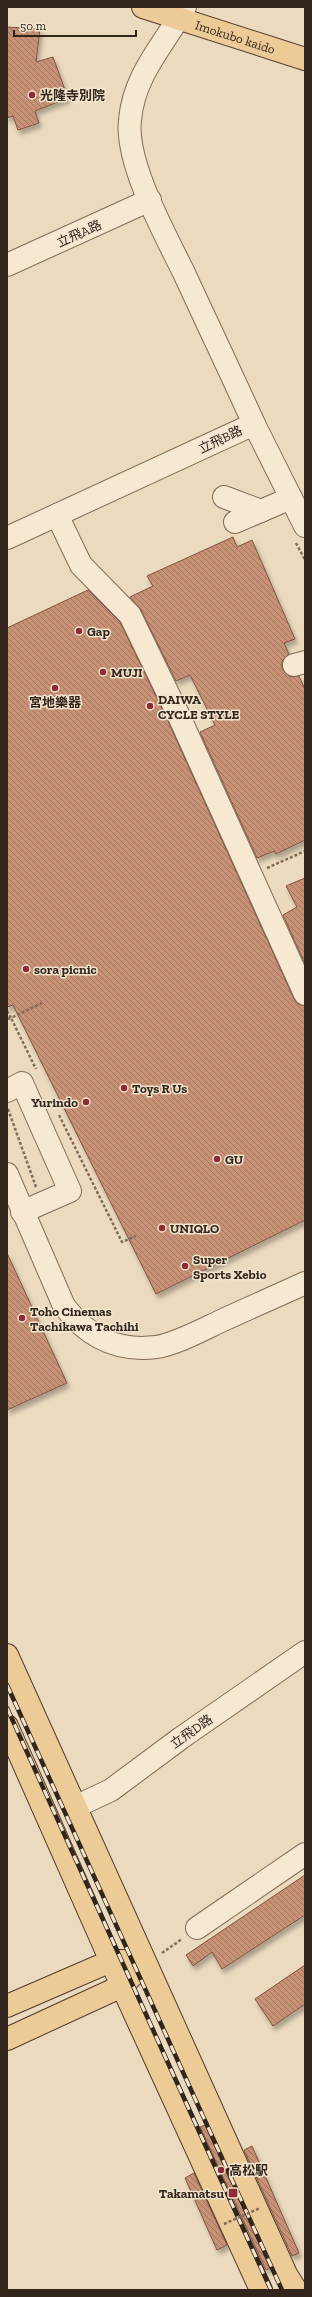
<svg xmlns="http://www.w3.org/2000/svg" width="312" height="2297" font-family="'Zilla Slab','Noto Sans JP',serif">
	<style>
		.building { fill: url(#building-back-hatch); stroke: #80543f; filter: url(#shadow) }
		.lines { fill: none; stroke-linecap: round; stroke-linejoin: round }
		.minor-casing { stroke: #826b58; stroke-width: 24 }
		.major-casing { stroke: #503a2d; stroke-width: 24 }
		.path { stroke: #826b58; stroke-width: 2.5; stroke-dasharray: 3 2; stroke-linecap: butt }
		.minor { stroke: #f6e8d1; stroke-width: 22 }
		.major { stroke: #edcb97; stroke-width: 22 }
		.rail-casing { stroke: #32251c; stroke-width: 4.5 }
		.rail { stroke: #f3e5cd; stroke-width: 3; stroke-dasharray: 9; stroke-linecap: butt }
		.path-bridge { stroke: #826b58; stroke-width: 2.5; stroke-dasharray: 3 2; stroke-linecap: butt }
		.poi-dot { fill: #8e2b34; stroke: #f3e5cd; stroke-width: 1.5 }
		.labels { text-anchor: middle; stroke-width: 3; stroke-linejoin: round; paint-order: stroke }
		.street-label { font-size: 13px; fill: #32251c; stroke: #f3e5cd }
		.poi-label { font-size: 13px; font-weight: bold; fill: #32251c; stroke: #f3e5cd; text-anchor: start }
	</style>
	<defs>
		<pattern id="building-back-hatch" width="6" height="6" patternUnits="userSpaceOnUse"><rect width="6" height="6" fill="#c79176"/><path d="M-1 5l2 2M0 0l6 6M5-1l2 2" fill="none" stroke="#a27660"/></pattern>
		<filter id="shadow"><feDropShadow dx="2.5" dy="4.5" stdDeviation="2" flood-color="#0004"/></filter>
	</defs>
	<rect width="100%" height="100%" fill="#ebdabe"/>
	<g class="building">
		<polygon points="7,27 40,29 36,62 53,57 68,98 35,111 39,123 18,130 13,116 7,118"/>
		<polygon points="233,537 237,547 252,540 295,639 284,643 289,654 282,661 282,669 290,677 299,676 305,689 305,840 276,854 274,851 257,858 200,732 215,725 190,675 176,681 141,610 130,597 153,586 147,576"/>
		<polygon points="88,590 120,622 167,719 294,999 298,1004 305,1006 305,1220 156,1294 13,1005 7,1007 7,628"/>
		<polygon points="305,878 305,964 283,915 297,907 286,886"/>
		<polygon points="7,1253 67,1383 7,1410"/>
		<polygon points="305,1875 305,1915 222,1969 212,1952 193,1966 186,1955"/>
		<polygon points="305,1965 305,2004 273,2026 255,1999"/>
		<polygon points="205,2125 270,2268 266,2270 200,2127"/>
		<polygon points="252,2146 299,2253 292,2256 244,2150"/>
		<polygon points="194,2173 227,2245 217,2250 185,2178"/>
	</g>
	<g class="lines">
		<defs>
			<g id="minor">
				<polyline points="7,265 150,200"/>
				<polyline points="254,424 305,526"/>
				<polyline points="224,497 261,511"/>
				<polyline points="57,515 81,565 130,615 178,714 305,994"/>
				<polyline points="235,522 291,498"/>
				<path d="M 7,538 L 254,424 C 231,373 207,323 184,273 C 165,234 125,163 130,120 C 134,74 164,45 185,7"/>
				<polyline points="294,665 305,662"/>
				<polyline points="7,1091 22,1083 70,1191 22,1212"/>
				<path d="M 7,1174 L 64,1306 C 87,1336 116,1352 156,1347 C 174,1345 204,1329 221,1321 C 249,1308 277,1296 305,1283"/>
				<polyline points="75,1807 111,1790 181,1738 305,1652"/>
				<polyline points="197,1928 305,1854"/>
			</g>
			<g id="major">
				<path id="s1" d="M 143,7 L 305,59"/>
				<polyline points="7,1655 286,2274 296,2290"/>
				<polyline points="7,1726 122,1986 261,2290"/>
				<polyline points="7,2006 111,1961 126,1961"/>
				<polyline points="7,2039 122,1986 132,1976"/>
			</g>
		</defs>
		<use href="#minor" class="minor-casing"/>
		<use href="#major" class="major-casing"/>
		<g class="path">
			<polyline points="296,543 305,560"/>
			<polyline points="267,868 305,851"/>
			<polyline points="7,1011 11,1018 42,1003"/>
			<polyline points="7,1019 11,1018 36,1069"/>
			<polyline points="8,1109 36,1187"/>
			<polyline points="59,1115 122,1242 136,1236"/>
			<polyline points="162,1953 182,1939"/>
		</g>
		<use href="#minor" class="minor"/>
		<use href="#major" class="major"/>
		<defs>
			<g id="rail">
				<polyline points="7,1685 282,2290"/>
				<polyline points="7,1708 271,2290"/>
			</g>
		</defs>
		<use href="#rail" class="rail-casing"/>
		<use href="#rail" class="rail"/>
		<polyline class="path-bridge" points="224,2224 260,2208"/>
	</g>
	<g class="poi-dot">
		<circle cx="32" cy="95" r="4"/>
		<circle cx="79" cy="631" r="4"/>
		<circle cx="103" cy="672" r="4"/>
		<circle cx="55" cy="688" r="4"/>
		<circle cx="150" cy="706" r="4"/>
		<circle cx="26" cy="969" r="4"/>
		<circle cx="124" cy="1088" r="4"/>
		<circle cx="86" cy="1102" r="4"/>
		<circle cx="217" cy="1159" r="4"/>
		<circle cx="162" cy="1228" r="4"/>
		<circle cx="185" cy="1266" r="4"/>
		<circle cx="22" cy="1318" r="4"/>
		<circle cx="221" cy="2170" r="4"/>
		<rect x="228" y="2188" width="10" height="10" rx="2"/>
	</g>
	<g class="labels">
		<g class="street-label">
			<text dy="5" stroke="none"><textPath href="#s1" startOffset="97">Imokubo kaido</textPath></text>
			<text transform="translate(79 233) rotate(-24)" y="5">立飛A路</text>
			<text transform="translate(220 439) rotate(-25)" y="5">立飛B路</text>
			<text transform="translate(191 1731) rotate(-35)" y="5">立飛D路</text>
		</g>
		<g class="poi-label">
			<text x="40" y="100">光隆寺別院</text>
			<text x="87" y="636">Gap</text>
			<text x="111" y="677">MUJI</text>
			<text x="158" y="704">DAIWA<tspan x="158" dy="15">CYCLE STYLE</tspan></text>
			<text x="55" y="707" text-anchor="middle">宮地樂器</text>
			<text x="34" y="974">sora picnic</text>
			<text x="132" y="1093">Toys R Us</text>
			<text x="78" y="1107" text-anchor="end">Yurindo</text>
			<text x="225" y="1164">GU</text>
			<text x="170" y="1233">UNIQLO</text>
			<text x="193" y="1264">Super<tspan x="193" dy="15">Sports Xebio</tspan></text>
			<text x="30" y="1316">Toho Cinemas<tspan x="30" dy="15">Tachikawa Tachihi</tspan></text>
			<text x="229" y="2175">高松駅</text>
			<text x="224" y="2198" text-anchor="end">Takamatsu</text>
		</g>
	</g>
	<rect width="312" height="2297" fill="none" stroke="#32251c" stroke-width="16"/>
	<path d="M14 30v6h122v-6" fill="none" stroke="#32251c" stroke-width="2"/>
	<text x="20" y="30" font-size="12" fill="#32251c" stroke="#f3e5cd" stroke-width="3" paint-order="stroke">50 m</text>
</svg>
